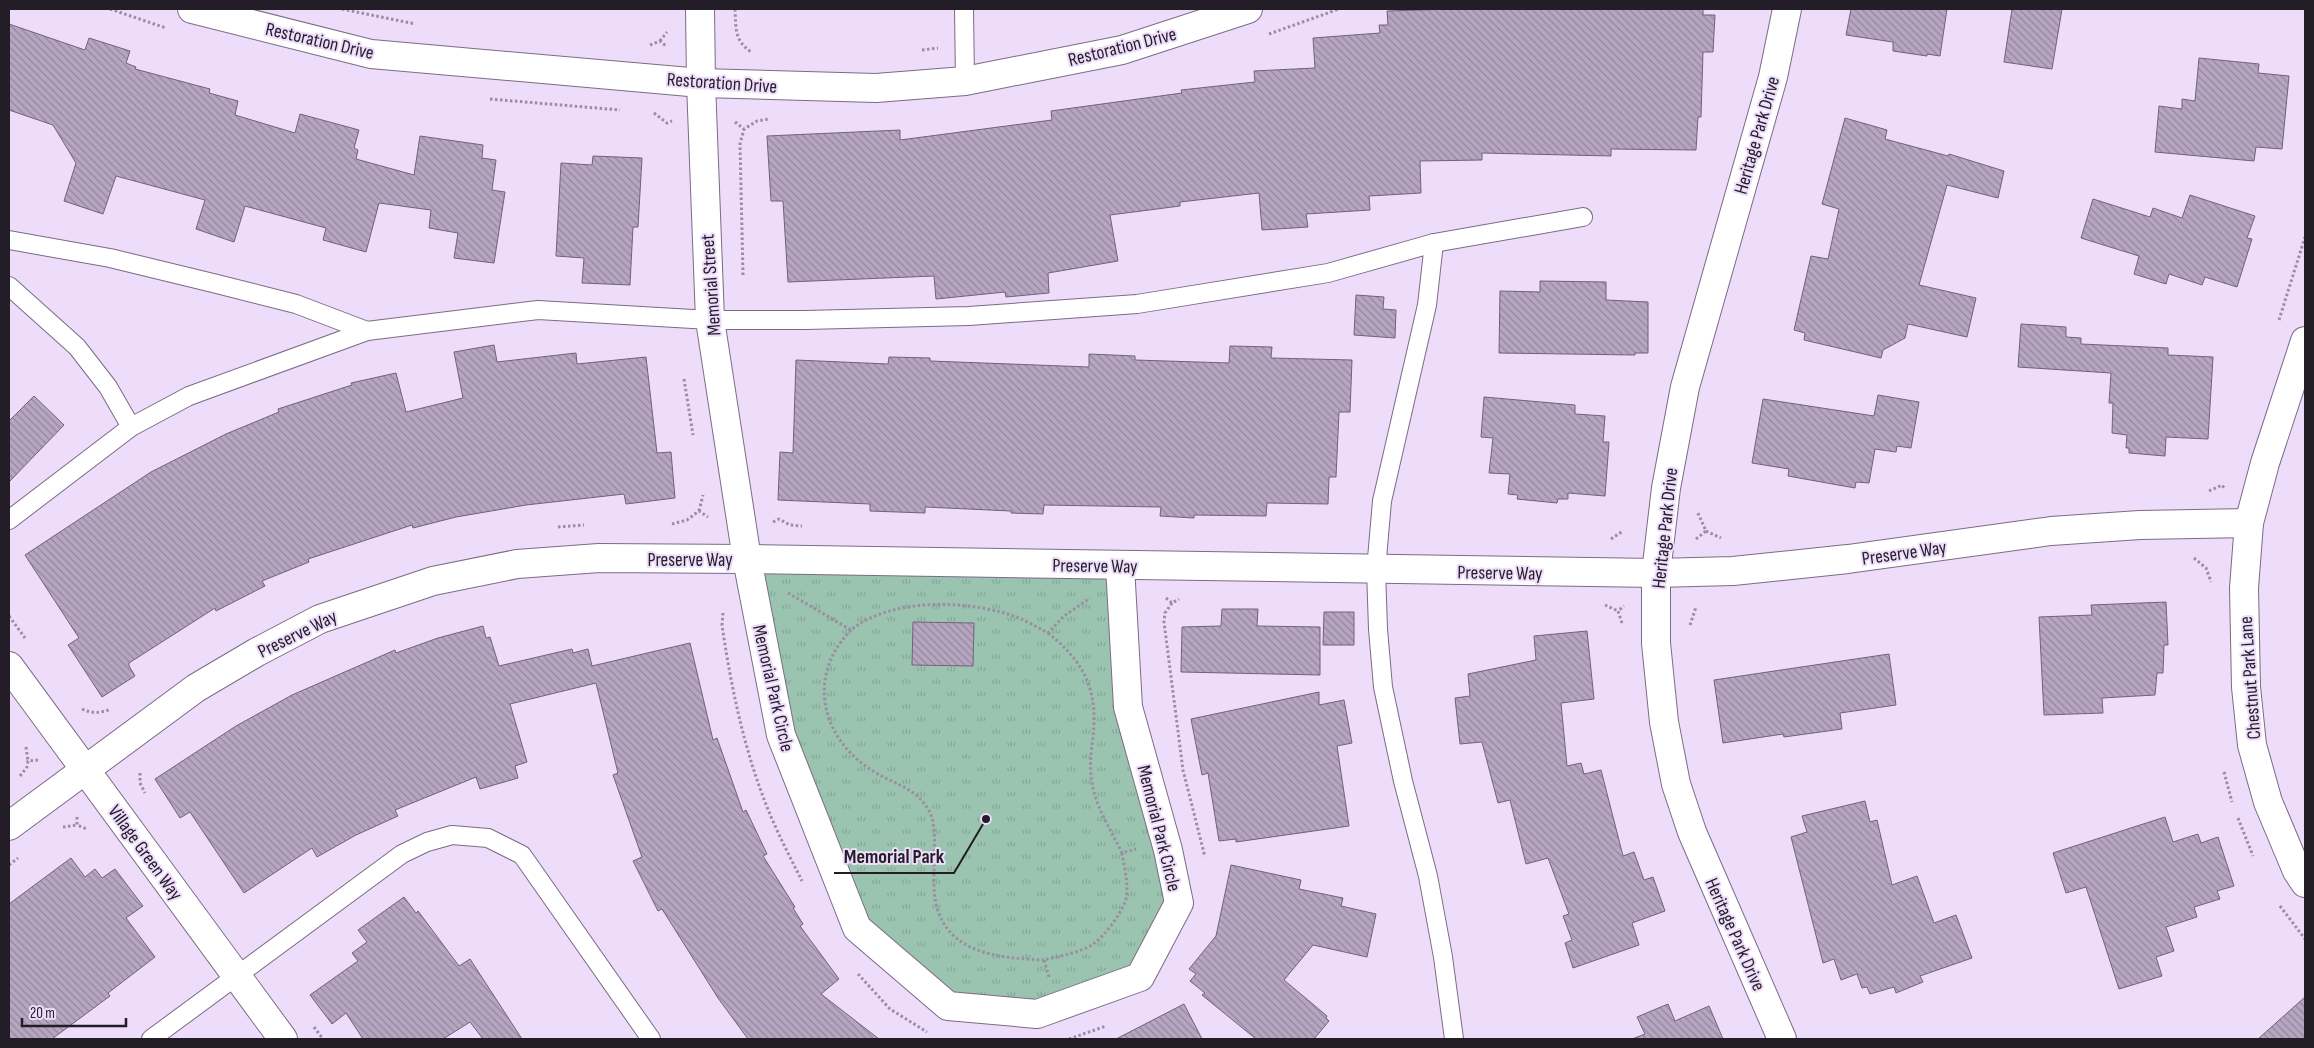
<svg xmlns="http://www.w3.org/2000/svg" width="2314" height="1048" font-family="'Sofia Sans Condensed',sans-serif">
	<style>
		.grass { fill: url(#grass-tufts) }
		.building { fill: url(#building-back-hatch); stroke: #71617a }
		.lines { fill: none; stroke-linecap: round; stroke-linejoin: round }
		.service-casing { stroke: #7b6b85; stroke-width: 20 }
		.minor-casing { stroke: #7b6b85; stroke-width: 30 }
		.path { stroke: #9a8da2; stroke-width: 3; stroke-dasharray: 2.5 2.5; stroke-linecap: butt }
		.service { stroke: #fff; stroke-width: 18 }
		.minor { stroke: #fff; stroke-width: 28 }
		.labels { text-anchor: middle; stroke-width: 4; stroke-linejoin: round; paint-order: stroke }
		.street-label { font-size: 19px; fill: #231d27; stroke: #eeddfa }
		.leader { fill: none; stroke: #231d27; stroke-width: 2 }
		.callout-dot { fill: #231d27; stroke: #eeddfa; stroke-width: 2 }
		.callout-label { font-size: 20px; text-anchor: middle; font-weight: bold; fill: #231d27; stroke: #eeddfa; stroke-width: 4; stroke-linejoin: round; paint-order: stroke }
	</style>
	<defs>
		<pattern id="grass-tufts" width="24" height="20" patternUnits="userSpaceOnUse" patternTransform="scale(1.25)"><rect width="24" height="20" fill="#9ac4af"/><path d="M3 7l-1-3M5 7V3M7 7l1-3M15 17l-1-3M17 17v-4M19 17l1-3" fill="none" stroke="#84a897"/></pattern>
		<pattern id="building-back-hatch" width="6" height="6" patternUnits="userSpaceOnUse" patternTransform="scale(1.25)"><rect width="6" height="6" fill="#b6a6c1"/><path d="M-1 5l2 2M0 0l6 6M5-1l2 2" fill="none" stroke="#94879d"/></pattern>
	</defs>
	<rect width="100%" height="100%" fill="#eeddfa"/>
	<polygon class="grass" points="755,572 1121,578 1128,707 1179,903 1140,977 1037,1014 936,996 851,913 781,735"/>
	<g class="building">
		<polygon points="1452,9 1703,9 1703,15 1715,15 1713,52 1703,52 1701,117 1698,117 1696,150 1611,149 1611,156 1482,153 1482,160 1420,161 1421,193 1369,196 1370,210 1306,214 1308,227 1262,230 1259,193 1180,202 1180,206 1110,215 1118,261 1048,273 1049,293 1006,297 1005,292 936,299 934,276 788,282 783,201 771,201 767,136 900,130 900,140 1052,120 1051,111 1182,93 1181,90 1255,82 1254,71 1315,68 1313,38 1380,33 1379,25 1388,25 1387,11"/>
		<polygon points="1851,9 1947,9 1940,56 1927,54 1927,56 1893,51 1893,42 1846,35"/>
		<polygon points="2012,9 2062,9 2052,69 2004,62"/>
		<polygon points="9,24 85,50 89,38 130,51 126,63 136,67 135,69 210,89 209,93 238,101 235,115 295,133 300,114 359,130 354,148 358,150 356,159 414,175 420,136 483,145 482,158 496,160 492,190 505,192 494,263 454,258 458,233 429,228 431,210 379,203 366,252 323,240 326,228 245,206 234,242 196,229 205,200 116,176 103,214 64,201 76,163 53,125 9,110"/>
		<polygon points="2199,58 2259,64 2258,73 2289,76 2282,149 2256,147 2254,161 2155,152 2159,106 2182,109 2182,99 2195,101"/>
		<polygon points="1845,118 1887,130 1885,139 1948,156 1949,154 2004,171 1998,198 1947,185 1919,285 1976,298 1967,337 1908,324 1905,338 1883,350 1881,358 1804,340 1805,333 1794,330 1811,256 1828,259 1839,209 1822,204"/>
		<polygon points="593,156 642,158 638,227 633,227 630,285 582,283 584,258 556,256 561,163 592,165"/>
		<polygon points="2190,195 2255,216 2247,238 2252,239 2237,287 2205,277 2202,285 2169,274 2166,284 2134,274 2139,256 2081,238 2093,199 2150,217 2153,208 2182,218"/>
		<polygon points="1540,281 1606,282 1606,300 1648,302 1648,353 1635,353 1635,355 1499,353 1500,291 1540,292"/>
		<polygon points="1356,295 1384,297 1383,309 1396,310 1395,338 1354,335"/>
		<polygon points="2021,324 2066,327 2066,337 2081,338 2081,344 2168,348 2168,355 2213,357 2208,439 2166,437 2165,456 2129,453 2129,448 2126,448 2127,435 2112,433 2113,403 2109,403 2111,373 2018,367"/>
		<polygon points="494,345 497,362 576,353 577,364 646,357 657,453 671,452 675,498 626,504 624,494 526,505 456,517 413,528 412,525 308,559 309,562 262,581 265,586 216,611 215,608 129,663 129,666 135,676 102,697 68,645 79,638 25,555 151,472 226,434 279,412 278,409 352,385 351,383 396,373 406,412 463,398 454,352"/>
		<polygon points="1230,346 1272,347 1271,358 1352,360 1350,412 1339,412 1336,477 1329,477 1328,504 1267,503 1266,516 1194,515 1194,518 1160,516 1161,507 1044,505 1043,514 1011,513 1011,511 925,507 925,513 870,511 870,504 778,500 780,452 793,453 796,360 888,364 889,357 930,358 930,361 1089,367 1089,354 1135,356 1135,360 1229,363"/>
		<polygon points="1878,395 1919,402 1911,448 1897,446 1896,452 1875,449 1869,483 1856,482 1855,488 1788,476 1789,469 1752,463 1763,399 1874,416"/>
		<polygon points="34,396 64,425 9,482 9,421"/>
		<polygon points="1484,397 1575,405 1575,414 1605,416 1603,442 1609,442 1605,496 1568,493 1568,499 1558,499 1557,503 1517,499 1518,495 1508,494 1510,474 1489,473 1493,438 1481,437"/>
		<polygon points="2166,602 2168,645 2164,645 2163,673 2157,673 2155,695 2102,698 2103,713 2044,715 2039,617 2092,615 2091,605"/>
		<polygon points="1222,609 1258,609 1257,626 1320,627 1320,675 1181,672 1182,627 1221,626"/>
		<polygon points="1324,612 1354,612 1354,645 1323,645"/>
		<polygon points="913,622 974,623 973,666 912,665"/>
		<polygon points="483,626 486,638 490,637 499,666 572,649 573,653 588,649 592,666 690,643 713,740 717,738 743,812 746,810 767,854 763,856 795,907 793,908 803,924 800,926 839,979 821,994 879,1039 748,1039 718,998 662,909 658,911 633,861 642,857 613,775 618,773 596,683 510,704 527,762 515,766 518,778 480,789 476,777 395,810 398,816 356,835 317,857 312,848 244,893 190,812 180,818 155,779 236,726 292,695 395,650 396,653 438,638"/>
		<polygon points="1587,631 1594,699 1561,703 1567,766 1581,763 1584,774 1601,770 1623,856 1634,852 1644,880 1653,877 1665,911 1632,923 1639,945 1573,968 1565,943 1572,940 1563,916 1569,914 1548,858 1526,864 1510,800 1498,803 1482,742 1460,744 1455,698 1470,696 1468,674 1536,660 1534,636"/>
		<polygon points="1889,654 1896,705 1840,713 1842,729 1784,737 1783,734 1723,743 1714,680"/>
		<polygon points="1319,692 1319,705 1344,700 1352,743 1337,746 1349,826 1236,842 1236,839 1219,841 1208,773 1202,775 1191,719"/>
		<polygon points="1865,801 1870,822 1877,820 1892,885 1917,876 1934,923 1956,915 1972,958 1920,976 1923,982 1896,993 1894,987 1870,994 1867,987 1862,988 1857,974 1841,980 1834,959 1823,963 1791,837 1807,832 1802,816"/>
		<polygon points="2165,817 2173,842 2198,834 2201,843 2218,837 2234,886 2217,891 2220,899 2194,907 2197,917 2166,927 2174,951 2156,957 2162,976 2119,989 2086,887 2066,893 2053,853"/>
		<polygon points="71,858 85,877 95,869 102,878 115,869 143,906 126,918 155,957 108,993 110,996 52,1039 9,1039 9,904"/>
		<polygon points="1231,865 1301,880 1299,889 1343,898 1341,906 1376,914 1367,957 1313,945 1284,980 1327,1016 1326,1018 1329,1021 1314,1039 1256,1039 1202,995 1205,993 1190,981 1196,974 1189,969 1216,936"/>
		<polygon points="404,897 416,913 418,911 459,966 470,959 522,1039 483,1039 470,1022 443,1039 363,1039 346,1013 332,1024 310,995 358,961 352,953 367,942 358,930"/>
		<polygon points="2305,997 2305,1039 2258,1039"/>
		<polygon points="1184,1004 1202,1039 1116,1039"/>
		<polygon points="1668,1004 1675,1021 1709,1006 1723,1039 1632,1039 1645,1034 1637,1017"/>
	</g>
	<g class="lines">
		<defs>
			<g id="service">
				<polyline points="964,9 965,81"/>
				<polyline points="9,240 110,258 217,284 296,304 367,331"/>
				<polyline points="1434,243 1427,305 1382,501 1376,570 1378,629 1383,687 1403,781 1428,876 1443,957 1454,1039"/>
				<polyline points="9,286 77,347 108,387 131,427"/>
				<polyline points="9,520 131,427 189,396 367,331 538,310 710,320 805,320 969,316 1137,304 1328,273 1434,243 1583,217"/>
				<polyline points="151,1039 402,854 427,842 452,835 488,838 522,855 651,1039"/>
			</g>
			<g id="minor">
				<polyline points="192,9 371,54 701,83 876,88 965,81 1122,50 1248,9"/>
				<polyline points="700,9 701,83 710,320 747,559 781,735 857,928 948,1006 1037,1014 1140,977 1179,903 1168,850 1128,707 1120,566"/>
				<polyline points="2305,341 2265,463 2249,523 2244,588 2246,687 2252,745 2268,802 2297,871 2305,883"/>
				<polyline points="9,666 283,1039"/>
				<polyline points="9,826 196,688 257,652 320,619 433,581 517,564 599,558 747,559 1656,573 1733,571 1848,559 2051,531 2140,525 2249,523"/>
				<polyline points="1782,1039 1692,832 1676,784 1664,722 1656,643 1656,573 1666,488 1685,387 1773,77 1787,9"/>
			</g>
		</defs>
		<use href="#service" class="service-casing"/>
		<use href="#minor" class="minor-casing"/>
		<g class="path">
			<polyline points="110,9 166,28"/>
			<polyline points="342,9 415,24"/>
			<path d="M 735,9 C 736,28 734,40 751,52"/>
			<polyline points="1269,34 1339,9"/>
			<polyline points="660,41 667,32"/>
			<polyline points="650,45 660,41 666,46"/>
			<polyline points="922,50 938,48"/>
			<polyline points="490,99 620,110"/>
			<polyline points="654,113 667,123 672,121"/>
			<polyline points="735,122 744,129 757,121 769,119"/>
			<polyline points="743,275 740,144 744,129"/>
			<polyline points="2279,320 2305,237"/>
			<polyline points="684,379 693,435"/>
			<polyline points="2209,491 2222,485 2225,489"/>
			<polyline points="699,511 703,495"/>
			<polyline points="773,522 779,519 790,525 802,526"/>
			<polyline points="672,524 687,520 699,511 708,517"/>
			<polyline points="558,527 584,525"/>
			<polyline points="1706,531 1721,538"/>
			<polyline points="1611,539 1623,531"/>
			<polyline points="1696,539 1706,531 1697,511"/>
			<polyline points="2194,558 2206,568 2211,582"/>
			<path d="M 788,593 L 851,630 C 890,597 975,599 1021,619 C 1030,623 1039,628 1048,633 L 1064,616 L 1090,598"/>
			<polyline points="1166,598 1172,603 1179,599"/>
			<polyline points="1172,603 1165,613 1164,622 1183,770 1205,857"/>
			<polyline points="1605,605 1618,611"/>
			<path d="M 723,613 L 722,625 C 731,687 744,749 767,807 C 777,832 790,857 802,881"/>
			<polyline points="9,616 25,638"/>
			<polyline points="1622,623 1618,611 1624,606"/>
			<polyline points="1690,625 1696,607"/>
			<path d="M 851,630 C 806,676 821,739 873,771 C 893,784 915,787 928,809 C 937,824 934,845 934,862 C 934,875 933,891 936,904 C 948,955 1001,958 1044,960"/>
			<path d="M 1048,633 C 1077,656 1095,681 1094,721 C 1094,739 1089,756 1091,775 C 1093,803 1110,828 1122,853 L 1136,849"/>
			<path d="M 82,709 C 92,714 101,713 111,709"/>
			<polyline points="26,747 28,761"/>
			<polyline points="2224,772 2232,802"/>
			<polyline points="140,773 140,783 145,793"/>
			<polyline points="20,776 27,767 28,761 39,760"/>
			<polyline points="77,817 77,825 87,829"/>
			<polyline points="2238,818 2253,856"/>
			<polyline points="63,827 77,825"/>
			<polyline points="9,865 18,858"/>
			<polyline points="2280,906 2305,939"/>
			<polyline points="858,974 890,1009 927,1032"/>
			<path d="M 1049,977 L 1044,960 C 1060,956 1078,953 1092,945 C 1104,937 1122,913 1126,899 C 1129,884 1124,867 1122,853"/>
			<polyline points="314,1027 323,1039"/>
			<polyline points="1069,1039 1106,1026"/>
		</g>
		<use href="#service" class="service"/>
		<use href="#minor" class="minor"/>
	</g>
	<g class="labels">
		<g class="street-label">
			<text transform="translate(320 40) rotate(13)" y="7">Restoration Drive</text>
			<text transform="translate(1122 46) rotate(-14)" y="7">Restoration Drive</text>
			<text transform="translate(722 82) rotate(4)" y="7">Restoration Drive</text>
			<text transform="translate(1756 135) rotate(-74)" y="7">Heritage Park Drive</text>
			<text transform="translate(710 285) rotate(-94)" y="7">Memorial Street</text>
			<text transform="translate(1664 528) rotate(-84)" y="7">Heritage Park Drive</text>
			<text transform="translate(1904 552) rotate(-8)" y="7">Preserve Way</text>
			<text x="690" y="566">Preserve Way</text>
			<text transform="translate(1095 565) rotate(1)" y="7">Preserve Way</text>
			<text transform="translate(1500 572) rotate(1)" y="7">Preserve Way</text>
			<text transform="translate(297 633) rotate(-26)" y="7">Preserve Way</text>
			<text transform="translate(2249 678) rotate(-94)" y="7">Chestnut Park Lane</text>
			<text transform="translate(774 688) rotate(77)" y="7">Memorial Park Circle</text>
			<text transform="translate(1160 828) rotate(76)" y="7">Memorial Park Circle</text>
			<text transform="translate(146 852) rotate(54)" y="7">Village Green Way</text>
			<text transform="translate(1736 934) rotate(66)" y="7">Heritage Park Drive</text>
		</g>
	</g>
	<path class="leader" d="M986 819L954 873H834"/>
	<circle class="callout-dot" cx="986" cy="819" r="5"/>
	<g class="callout-label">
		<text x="894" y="863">Memorial Park</text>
	</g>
	<rect width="2314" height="1048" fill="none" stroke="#231d27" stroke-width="20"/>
	<path d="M22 1018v8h104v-8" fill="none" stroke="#231d27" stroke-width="2.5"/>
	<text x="30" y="1018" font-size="15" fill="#231d27" stroke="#eeddfa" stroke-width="4" paint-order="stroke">20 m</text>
</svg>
